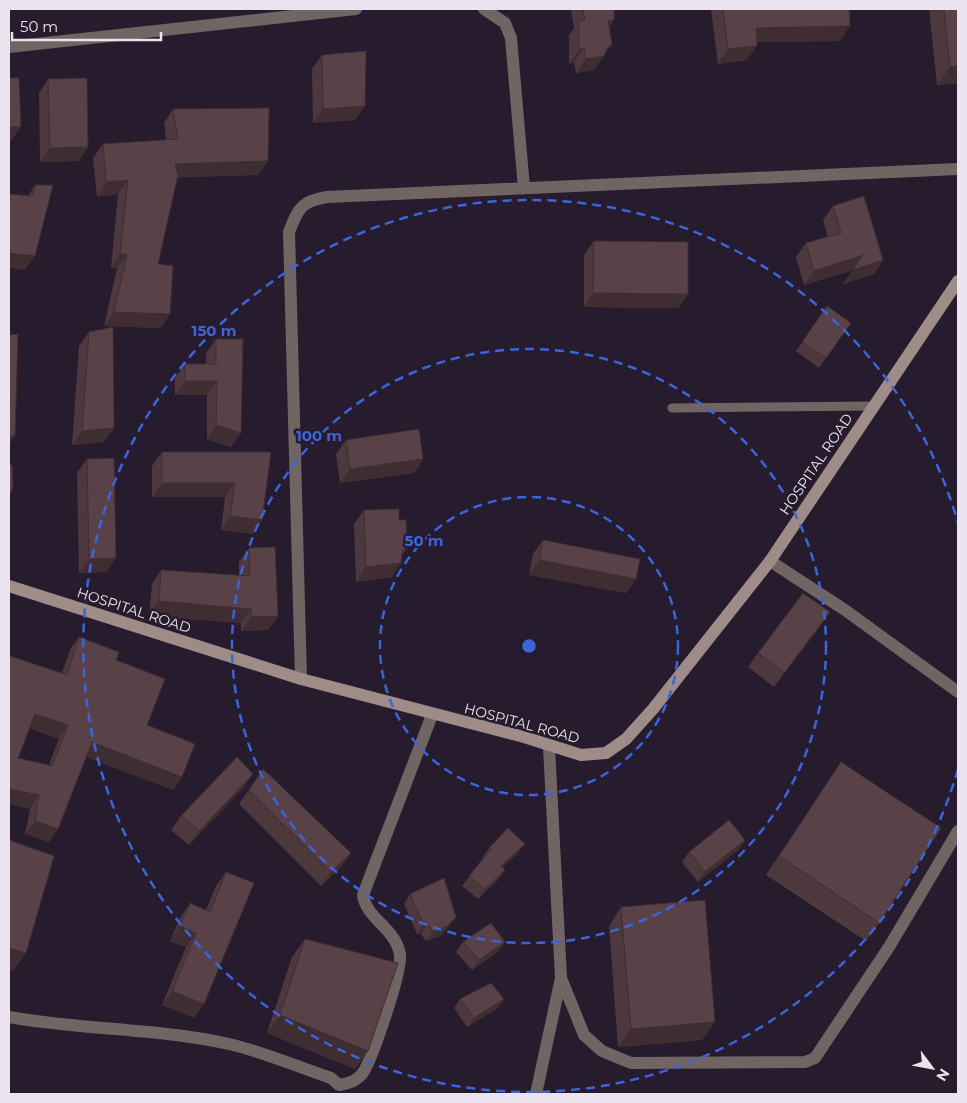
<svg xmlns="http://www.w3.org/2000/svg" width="967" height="1103" font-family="Montserrat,sans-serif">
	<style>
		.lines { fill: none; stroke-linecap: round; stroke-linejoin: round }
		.lane { stroke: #716563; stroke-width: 9 }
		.street { stroke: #716563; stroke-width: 12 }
		.secondary { stroke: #9f8c89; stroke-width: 12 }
		.wall { fill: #4d383e; fill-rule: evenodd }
		.shaded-wall { fill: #3e2e32 }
		.building { fill: #594148; stroke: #3e2e32; fill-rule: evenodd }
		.ring { fill: none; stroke: #3c64dc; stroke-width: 2.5; stroke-dasharray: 9 6 }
		.labels { text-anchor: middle; stroke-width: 5; stroke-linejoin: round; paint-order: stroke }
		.street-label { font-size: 14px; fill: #ebe4f0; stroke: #271c2d }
		.centre { fill: #3c64dc; stroke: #271c2d; stroke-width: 2.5 }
		.ring-label { font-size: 15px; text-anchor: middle; font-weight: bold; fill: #3c64dc; stroke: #271c2d; stroke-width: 5; stroke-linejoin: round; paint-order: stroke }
	</style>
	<rect width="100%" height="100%" fill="#271c2d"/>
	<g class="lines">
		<polyline class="lane" points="672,408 874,406"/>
		<g class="street">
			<polyline points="484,9 505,23 511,38 524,188"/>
			<polyline points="9,47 356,9"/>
			<polyline points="770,561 845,610 958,692"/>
			<path d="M 301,679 L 289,232 C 298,209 301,201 327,197 L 958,169"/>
			<polyline points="561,978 584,1035 602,1051 631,1063 805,1062 815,1058 889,947 958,831"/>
			<path d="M 9,1017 C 82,1030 157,1028 229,1044 C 264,1052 298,1067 331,1078 L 339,1085 C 346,1084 357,1081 362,1074 C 372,1061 402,971 400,955 C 396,928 366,919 363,895 L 432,715"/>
			<polyline points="536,1094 561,978 549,747"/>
		</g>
		<polyline class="secondary" points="9,586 301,679 524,737 581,755 606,753 626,739 653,709 770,561 958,281"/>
	</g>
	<g class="wall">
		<polygon points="571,9 614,9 614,20 609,27 612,44 594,70 576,73 574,62 569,64 569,35 574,28"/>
		<polygon points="711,9 849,9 840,41 756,42 747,60 718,64"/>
		<polygon points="929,9 958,9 958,83 937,85"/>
		<polygon points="322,55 355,120 313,123 312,69"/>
		<polygon points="48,79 88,147 79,161 40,162 39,93"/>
		<polygon points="173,109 258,175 177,177 158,264 170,314 160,328 104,326 117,268 111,268 118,194 97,197 93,158 103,144 166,140 164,123"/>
		<polygon points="35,185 25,270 28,196"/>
		<polygon points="833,206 883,260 874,274 843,284 853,270 804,285 796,257 806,243 828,237 823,220"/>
		<polygon points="594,241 688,294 678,308 584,307 584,255"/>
		<polygon points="827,306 851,323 819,368 796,351"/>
		<polygon points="89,332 114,428 104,442 72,445 79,346"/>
		<polygon points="216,339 231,447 207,439 207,395 175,395 175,378 185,364 206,364 206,353"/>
		<polygon points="346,440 423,459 414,473 340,483 336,454"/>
		<polygon points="162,452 271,452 262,520 253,534 221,530 225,497 152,497 152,466"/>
		<polygon points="87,459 106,572 79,573 77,473"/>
		<polygon points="364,510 399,520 407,548 402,555 392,577 356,582 354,524"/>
		<polygon points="543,540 636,579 626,593 529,575 533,554"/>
		<polygon points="249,548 278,616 268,630 241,631 241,623 149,616 152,584 161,570 239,576 239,562"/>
		<polygon points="830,612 774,687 748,667 758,653"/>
		<path d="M 79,637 L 116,660 L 147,725 L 182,777 L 173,790 L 87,757 L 49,842 L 25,834 L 30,809 L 9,804 L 9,658 L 10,656 L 62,673 L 70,650 ZM 29,728 L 59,739 L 49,765 L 18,758 Z"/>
		<polygon points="841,762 879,923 866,941 766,875"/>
		<polygon points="263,769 351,853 341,867 321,886 239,804"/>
		<polygon points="253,774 243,788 189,845 171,830 181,816"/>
		<polygon points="745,840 738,850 698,882 682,862 689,852"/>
		<polygon points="489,848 518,853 503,867 499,879 478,899 462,886 483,858 483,857"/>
		<polygon points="226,872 194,1018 162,1005 186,947 170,941 180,918 190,903 206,910 216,886"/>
		<polygon points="410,894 449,926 440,936 426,941 421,934 417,934 404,904"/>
		<polygon points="621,907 702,1040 618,1047 609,926"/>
		<polygon points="305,939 368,1051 355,1069 267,1033 292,957"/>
		<polygon points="463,942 498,952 472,970 456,952"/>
		<polygon points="460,999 504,999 498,1008 467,1027 454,1008"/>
	</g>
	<g class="shaded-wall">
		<polygon points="614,20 604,34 608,21"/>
		<polygon points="850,26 840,41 746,42 756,28"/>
		<polygon points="612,44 594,70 576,73 586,59"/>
		<polygon points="757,46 747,60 718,64 728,49"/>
		<polygon points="584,48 574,62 569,64 579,49"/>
		<polygon points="958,66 958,83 937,85 950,67"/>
		<polygon points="365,106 355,120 313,123 323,109"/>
		<polygon points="9,127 21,127 11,141 9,141"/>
		<polygon points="88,147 79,161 40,162 50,148"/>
		<polygon points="268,161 258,175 165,178 175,164"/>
		<polygon points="128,180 118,194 97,197 106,182"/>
		<polygon points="9,253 35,256 25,270 9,268"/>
		<polygon points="120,254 127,254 117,268 111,268"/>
		<polygon points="863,255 883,260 874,274 843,284 853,270 804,285 814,271"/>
		<polygon points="593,293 688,294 678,308 584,307"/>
		<polygon points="114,312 170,314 160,328 104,326"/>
		<polygon points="185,381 217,381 207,395 175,395"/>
		<polygon points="216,425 241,433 231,447 207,439"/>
		<polygon points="114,428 104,442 72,445 82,431"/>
		<polygon points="9,436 15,436 9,445"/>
		<polygon points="423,459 414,473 340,483 350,469"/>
		<polygon points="162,483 235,483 225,497 152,497"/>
		<polygon points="230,516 262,520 253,534 221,530"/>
		<polygon points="407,548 397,562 401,563 392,577 356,582 366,567"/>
		<polygon points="116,558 106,572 79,573 89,559"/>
		<polygon points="539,560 636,579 626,593 529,575"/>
		<polygon points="159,601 251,609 241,623 149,616"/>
		<polygon points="830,612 820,627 774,687 784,673"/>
		<polygon points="278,616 268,630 241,631 251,617"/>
		<polygon points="35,714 68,725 59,739 26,727"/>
		<polygon points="92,742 182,777 173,790 83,756"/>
		<polygon points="253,774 243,788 189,845 199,831"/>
		<polygon points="9,789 39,795 30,809 9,804"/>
		<polygon points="35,821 58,829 49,842 25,834"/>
		<polygon points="745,840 738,850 698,882 705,872"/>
		<polygon points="525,844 518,853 495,875 501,866"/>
		<polygon points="351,853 341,867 321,886 331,872"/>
		<polygon points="505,870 499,879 478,899 485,889"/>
		<polygon points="456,917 449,926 440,936 426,941 433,932"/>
		<polygon points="428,924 421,934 417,934 424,925"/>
		<polygon points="180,926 196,933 186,947 170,941"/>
		<polygon points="505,942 498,952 472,970 479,960"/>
		<polygon points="9,948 26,953 13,971 9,970"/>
		<polygon points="172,991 204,1004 194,1018 162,1005"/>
		<polygon points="504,999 498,1008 467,1027 474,1018"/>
		<polygon points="280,1015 368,1051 355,1069 267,1033"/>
		<polygon points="715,1022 702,1040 618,1047 631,1029"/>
	</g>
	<g class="building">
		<polygon points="583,9 614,9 614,20 608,21 612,44 607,48 604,56 586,59 584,48 579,49 579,21 585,20"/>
		<polygon points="723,9 849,9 850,26 756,28 757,46 728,49"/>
		<polygon points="944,9 958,9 958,66 950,67"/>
		<polygon points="366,51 365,106 323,109 322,55"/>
		<polygon points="9,78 19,78 21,127 9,127"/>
		<polygon points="87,78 88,147 50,148 48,79"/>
		<polygon points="269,108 268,161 175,164 178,175 158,264 173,266 170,314 114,312 127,254 120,254 128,180 106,182 103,144 178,139 173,109"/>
		<polygon points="35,185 53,185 35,256 9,253 9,194 33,196"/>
		<polygon points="864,196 883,260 853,270 863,255 814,271 806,243 841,233 833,206"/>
		<polygon points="594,241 688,242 688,294 593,293"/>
		<polygon points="827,306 851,323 826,358 802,342"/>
		<polygon points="113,327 114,428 82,431 89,332"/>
		<polygon points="18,334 15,436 9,436 9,335"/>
		<polygon points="216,339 243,339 241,433 216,425 217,381 185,381 185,364 216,364"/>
		<polygon points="419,429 423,459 350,469 346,440"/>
		<polygon points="162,452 271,452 262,520 230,516 235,483 162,483"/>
		<polygon points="114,458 116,558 89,559 87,459"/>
		<polygon points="9,465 12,465 13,486 9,498"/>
		<polygon points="399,509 399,520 406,520 407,548 402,551 401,563 366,567 364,510"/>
		<polygon points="543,540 640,559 636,579 539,560"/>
		<polygon points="275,547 278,616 251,617 251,609 159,601 161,570 250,576 249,548"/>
		<polygon points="803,593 830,612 784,673 758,653"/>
		<path d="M 79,637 L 119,652 L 116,660 L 165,679 L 147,725 L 195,744 L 182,777 L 92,742 L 58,829 L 35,821 L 39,795 L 9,789 L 9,659 L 10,656 L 67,675 ZM 35,714 L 68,725 L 52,766 L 18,758 Z"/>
		<polygon points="237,757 253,774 199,831 181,816"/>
		<polygon points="841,762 941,828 879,923 779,856"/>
		<polygon points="263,769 351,853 331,872 249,790"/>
		<polygon points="729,820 745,840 705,872 689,852"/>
		<polygon points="508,828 525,844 501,866 505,870 485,889 469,876 491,849 489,848"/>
		<polygon points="9,840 54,856 26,953 9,948"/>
		<polygon points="226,872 254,883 204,1004 172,991 196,933 180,926 190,903 210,912"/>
		<polygon points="444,878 456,917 447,926 433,932 428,924 424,925 410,894"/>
		<polygon points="705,900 715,1022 631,1029 621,907"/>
		<polygon points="491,923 505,942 479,960 463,942"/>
		<polygon points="305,939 398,963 368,1051 280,1015"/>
		<polygon points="491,983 504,999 474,1018 460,999"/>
	</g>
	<g class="ring">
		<circle cx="529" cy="646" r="149"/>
		<circle cx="529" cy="646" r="297"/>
		<path d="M958 769A446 446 0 1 1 958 523"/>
	</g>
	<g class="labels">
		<g class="street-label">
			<text transform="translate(816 464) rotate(-56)" y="5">HOSPITAL ROAD</text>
			<text transform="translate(134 610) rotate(18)" y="5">HOSPITAL ROAD</text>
			<text transform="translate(522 723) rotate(15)" y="5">HOSPITAL ROAD</text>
		</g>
	</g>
	<circle cx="529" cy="646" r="8" class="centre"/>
	<g class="ring-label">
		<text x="214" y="336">150 m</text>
		<text x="319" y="441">100 m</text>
		<text x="424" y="546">50 m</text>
	</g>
	<rect width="967" height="1103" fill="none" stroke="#ebe4f0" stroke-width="20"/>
	<g transform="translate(932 1068) rotate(122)" stroke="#271c2d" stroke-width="4" paint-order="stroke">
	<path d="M0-4L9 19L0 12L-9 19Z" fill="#ebe4f0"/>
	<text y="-8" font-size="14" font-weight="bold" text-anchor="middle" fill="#ebe4f0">N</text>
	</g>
	<path d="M12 32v8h149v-8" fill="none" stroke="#ebe4f0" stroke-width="2.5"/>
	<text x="20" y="32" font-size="15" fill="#ebe4f0" stroke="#271c2d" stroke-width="4" paint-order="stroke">50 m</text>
</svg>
